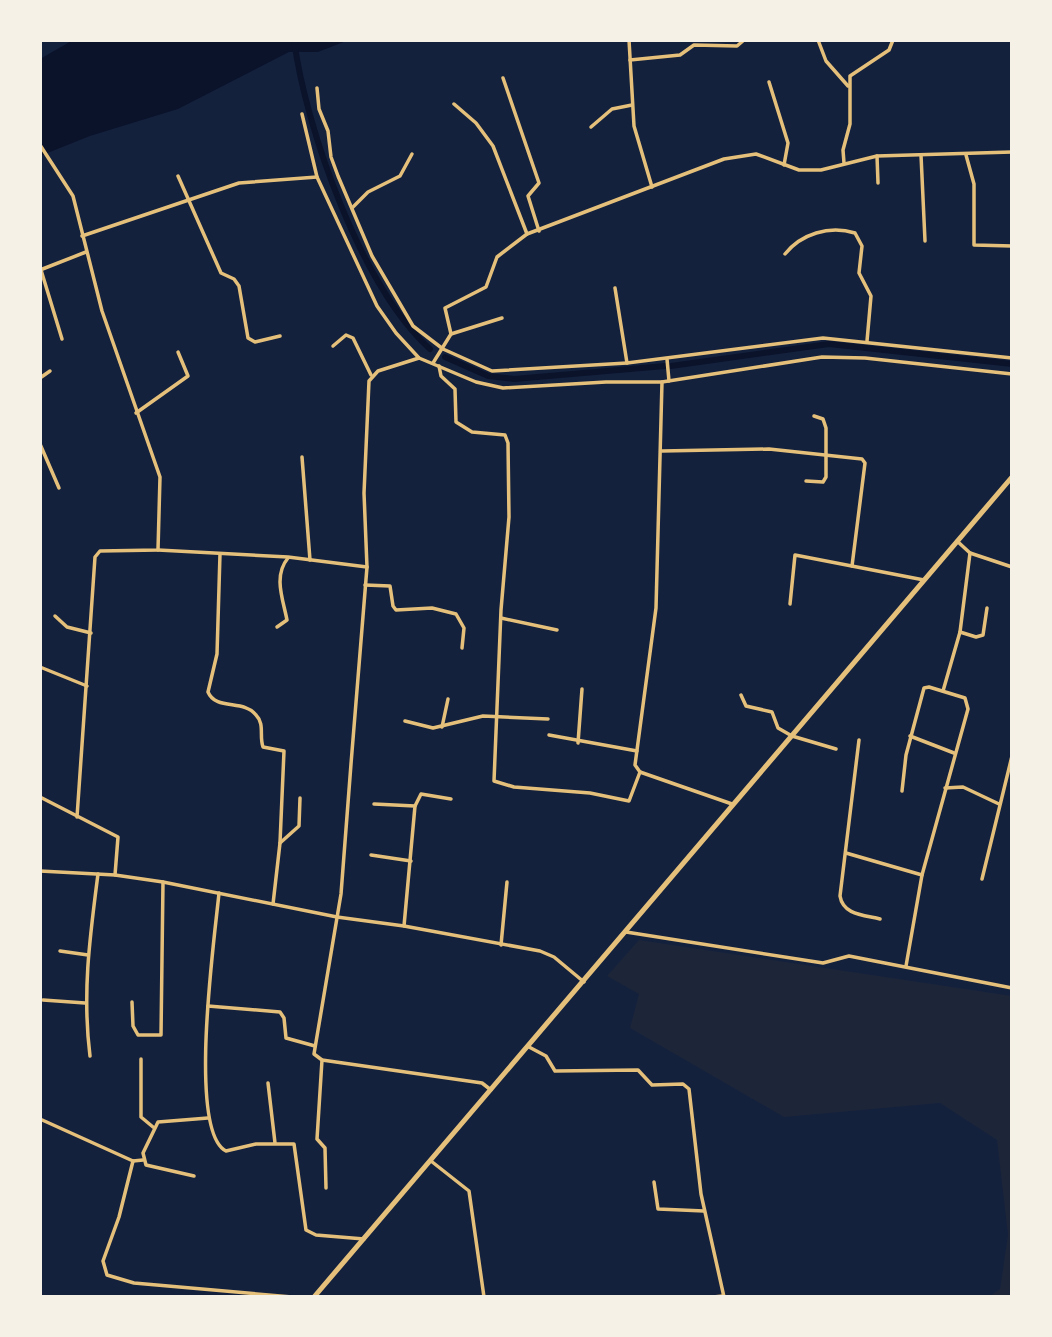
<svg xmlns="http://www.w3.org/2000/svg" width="1052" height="1337" font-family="'Nunito Sans',sans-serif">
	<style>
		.green { fill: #1d2539 }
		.water { fill: #0b132b }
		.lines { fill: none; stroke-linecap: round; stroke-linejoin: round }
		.canal { stroke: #0b132b; stroke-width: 6 }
		.minor { stroke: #e5c07b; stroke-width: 3.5 }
		.primary { stroke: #e5c07b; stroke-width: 5 }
	</style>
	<rect width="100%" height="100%" fill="#14213d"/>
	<polygon class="green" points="639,940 1012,996 1012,1297 988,1297 1000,1289 1008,1235 997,1140 940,1103 784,1117 630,1028 639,994 607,976"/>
	<polygon class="water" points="73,40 349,40 318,52 289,52 178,109 90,136 40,156 40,59"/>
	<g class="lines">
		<g class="canal">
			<path d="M 294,40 C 306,130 362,288 430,349"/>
			<polyline points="445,357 488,376 514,379 665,366"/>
			<polyline points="671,366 829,344 1012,364"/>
		</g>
		<g class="minor">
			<polyline points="629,40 634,126 652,187"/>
			<polyline points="818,40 826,61 848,86"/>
			<polyline points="630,60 680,55 694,45 737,46 744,40"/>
			<polyline points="503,78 539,183 528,196 539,231"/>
			<polyline points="769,82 788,143 784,165"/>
			<polyline points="317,88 319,109 328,131 331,157 338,176 372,256 413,326 443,349 492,371 627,363"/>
			<polyline points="454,104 476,123 493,146 527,234"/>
			<polyline points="302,114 317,177 377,306 396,333 419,358 476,382 503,388 606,382 662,382 822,357 865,358 1012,374"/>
			<polyline points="591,127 612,109 632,105"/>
			<polyline points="40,145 73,196 102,311 160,477 158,550 100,551 95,557 77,817"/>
			<polyline points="921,155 925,241"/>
			<polyline points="966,155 974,184 974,245 1012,246"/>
			<polyline points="877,156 878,183"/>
			<polyline points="844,163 843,150 850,124 850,76 889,50 893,40"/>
			<polyline points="178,176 221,273 234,279 239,286 248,338 255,342 280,336"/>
			<polyline points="352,208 368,192 400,176 412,154"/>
			<polyline points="82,236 239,183 317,177"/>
			<path d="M 785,254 C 801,234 829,225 855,233 L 862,246 L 859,273 L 871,296 L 867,341"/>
			<polyline points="40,270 86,252"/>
			<polyline points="41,270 62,339"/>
			<polyline points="615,288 627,363 823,338 1012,358"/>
			<polyline points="451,334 502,318"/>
			<polyline points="333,346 346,335 353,338 371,375"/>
			<polyline points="419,358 378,371 369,381 364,493 367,567 351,764 341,894 314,1054 322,1060 482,1083 491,1090"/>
			<polyline points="667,359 669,381"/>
			<polyline points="433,363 451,334 445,308 486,287 497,257 527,234 724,159 756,154 799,170 821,170 877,156 1012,152"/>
			<polyline points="439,366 441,376 455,389 456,422 472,432 505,435 508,443 509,517 501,610 494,781 514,787 590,793 629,801 640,772"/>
			<polyline points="40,378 50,371"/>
			<polyline points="662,382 656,608 635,765 640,772 732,804"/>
			<polyline points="136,413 188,376 178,352"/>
			<polyline points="40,444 59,488"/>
			<polyline points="662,451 769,449 862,459 865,463 852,566"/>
			<polyline points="302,457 310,560"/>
			<polyline points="806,481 823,482 826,477 826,428 823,419 814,416"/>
			<polyline points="957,541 970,553 1012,567"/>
			<polyline points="158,550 288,557 367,567"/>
			<path d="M 220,554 L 217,654 L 208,692 C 216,711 244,699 256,715 C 265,724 259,736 263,747 L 284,751 L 280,843"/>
			<polyline points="365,585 390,586 393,606 396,610 432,608 456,614 464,628 462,648"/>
			<polyline points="790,604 795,555 924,580"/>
			<polyline points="55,616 67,627 91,633"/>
			<polyline points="501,618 557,630"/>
			<path d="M 277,627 L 287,620 C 283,599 273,576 288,558"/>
			<polyline points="960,632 976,637 983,635 987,608"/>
			<polyline points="40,667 87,686"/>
			<polyline points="943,691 960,632 970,553"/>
			<polyline points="741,695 746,706 772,712 778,728 792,736 836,749"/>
			<polyline points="405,721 433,728 483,716 548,719"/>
			<polyline points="442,727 448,699"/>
			<polyline points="549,735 637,751"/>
			<polyline points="910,736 954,753"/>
			<path d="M 859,740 L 840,896 C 843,915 864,915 880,919"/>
			<polyline points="578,743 582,689"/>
			<polyline points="945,788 963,787 999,804"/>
			<polyline points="902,791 906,755 924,688 929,687 965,698 968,709 922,875 906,966"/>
			<polyline points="40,797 118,837 115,875"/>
			<polyline points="374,804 415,806 404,926"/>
			<polyline points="415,806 421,794 451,799"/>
			<polyline points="846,853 922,875"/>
			<polyline points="371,855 411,861"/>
			<polyline points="40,871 115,875 163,882 337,917 404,926 540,951 554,957 584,982"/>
			<polyline points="982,879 1012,756"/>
			<path d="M 219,893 C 215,935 187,1131 226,1151 L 256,1144 L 294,1144 L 306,1230 L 316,1235 L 364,1239"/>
			<polyline points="273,904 280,843 299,826 300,798"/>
			<polyline points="626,932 823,963 849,956 1012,988"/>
			<polyline points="501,945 507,882"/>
			<polyline points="60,951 88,955"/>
			<polyline points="43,1000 85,1003"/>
			<polyline points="132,1002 133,1026 138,1035 161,1035 163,882"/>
			<polyline points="208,1006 280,1012 284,1018 286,1038 315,1046"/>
			<polyline points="529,1047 546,1056 555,1071 638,1070 652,1085 683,1084 689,1089 701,1194 724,1297"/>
			<path d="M 90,1056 C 82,993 90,936 98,874"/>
			<polyline points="141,1059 141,1117 153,1127"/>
			<polyline points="322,1060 317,1139 325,1148 326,1188"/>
			<polyline points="268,1083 275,1143"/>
			<polyline points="40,1119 133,1161 143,1160"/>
			<polyline points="133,1161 119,1217 103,1261 107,1275 134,1283 292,1297"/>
			<polyline points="431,1161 469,1191 484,1297"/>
			<polyline points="194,1176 146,1165 143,1153 158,1122 208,1118"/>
			<polyline points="654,1182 658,1209 704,1211"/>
			<polyline points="577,1297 661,1297"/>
			<polyline points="713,1297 723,1296"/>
		</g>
		<polyline class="primary" points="314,1297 1012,477"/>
	</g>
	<rect width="1052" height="1337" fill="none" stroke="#f6f1e7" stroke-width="84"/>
</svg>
